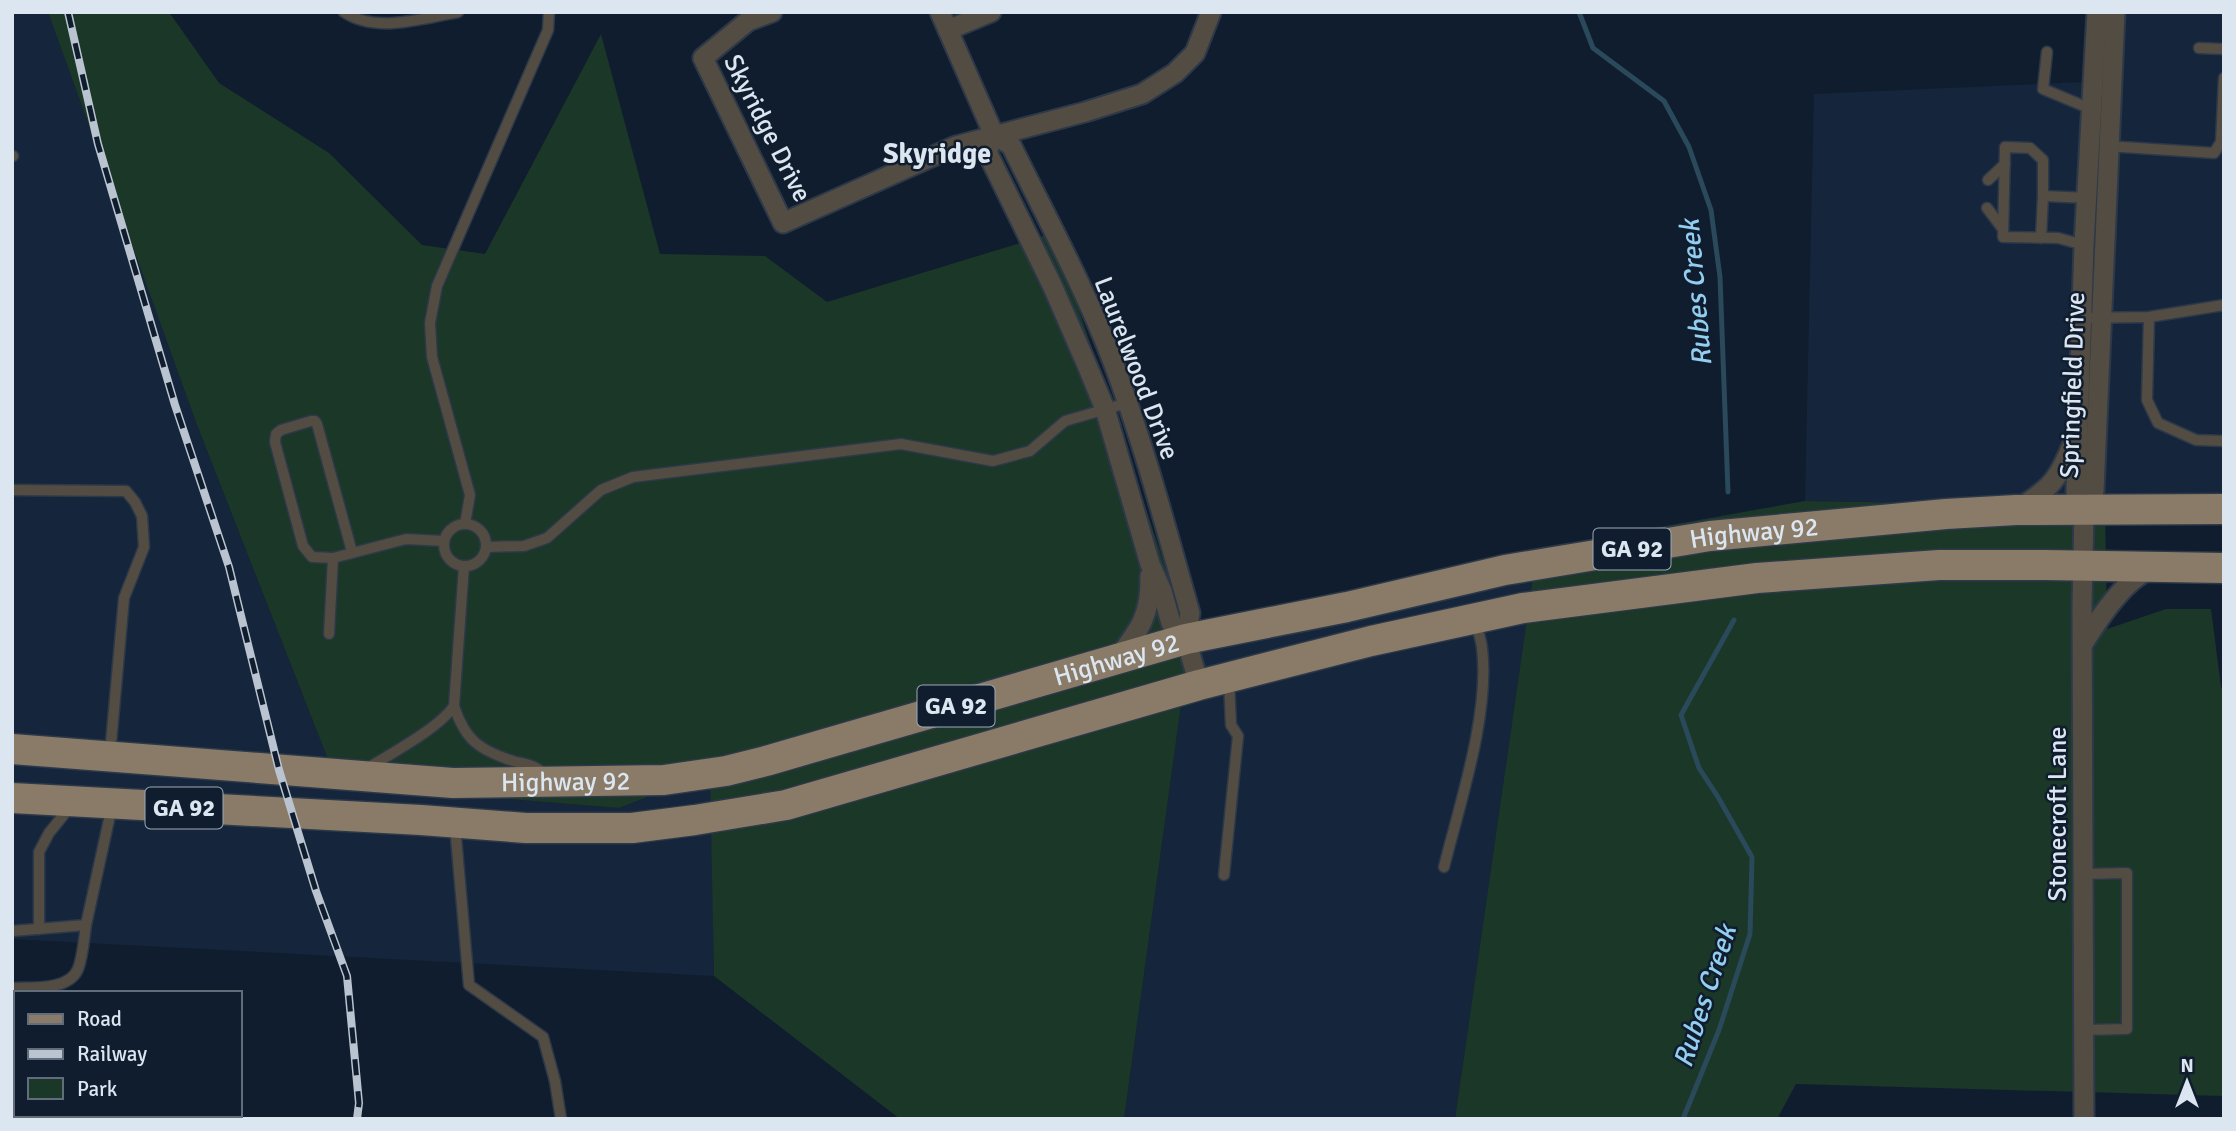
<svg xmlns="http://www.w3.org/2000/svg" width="2236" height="1131" font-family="Signika,sans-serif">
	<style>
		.built { fill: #15263c }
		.green { fill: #1b3728 }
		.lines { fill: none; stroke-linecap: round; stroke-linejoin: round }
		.stream { stroke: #2a495a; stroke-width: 5 }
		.lane-casing { stroke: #2d3949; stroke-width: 13 }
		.street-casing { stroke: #2d3949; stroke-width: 23 }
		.primary-casing { stroke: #2d3949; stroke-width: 33 }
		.lane { stroke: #534c43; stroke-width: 10 }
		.street { stroke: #534c43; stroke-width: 19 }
		.primary { stroke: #897b68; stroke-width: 30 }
		.rail-casing { stroke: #bac4d0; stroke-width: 8 }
		.rail { stroke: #101d2e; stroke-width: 5; stroke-dasharray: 16; stroke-linecap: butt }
		.labels { text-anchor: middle; stroke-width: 5; stroke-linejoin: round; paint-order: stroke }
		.shield { fill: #101d2e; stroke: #9faab6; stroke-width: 2 }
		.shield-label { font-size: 24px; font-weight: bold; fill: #dce6f1 }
		.street-label { font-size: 26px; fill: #dce6f1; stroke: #101d2e }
		.neighbourhood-label { font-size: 28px; font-weight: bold; fill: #dce6f1; stroke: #101d2e }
		.water-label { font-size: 28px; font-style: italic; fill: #93cef0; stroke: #101d2e }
	</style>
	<rect width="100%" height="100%" fill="#101d2e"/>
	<g class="built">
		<polygon points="12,12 48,12 197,425 338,785 619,808 711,773 714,976 12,939"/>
		<polygon points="2106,12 2224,12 2224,507 1805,501 1814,94 2106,81"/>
		<polygon points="1537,549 1455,1119 1124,1119 1190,640"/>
	</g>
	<g class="green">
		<polygon points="48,12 169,12 219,83 329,153 422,245 485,254 601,34 660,254 765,256 827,302 1053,233 1190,640 1124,1119 900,1119 714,976 710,773 619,808 338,785 197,425"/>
		<polygon points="1805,501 2105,506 2107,629 2166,609 2211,609 2221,687 2224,692 2224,1096 1796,1084 1777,1119 1455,1119 1537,549"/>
	</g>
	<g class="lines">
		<g class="stream">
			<polyline points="1579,12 1593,48 1664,101 1689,147 1711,210 1720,277 1728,492"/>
			<polyline points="1683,1119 1719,1030 1750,934 1752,857 1718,797 1699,768 1681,715 1734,620"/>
		</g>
		<defs>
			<g id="lane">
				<path d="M 344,12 C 376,34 423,18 458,12"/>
				<polyline points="2199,48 2224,49"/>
				<polyline points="2047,52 2043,89 2091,109"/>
				<polyline points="2107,146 2214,153 2221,142 2224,78"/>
				<polyline points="12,156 13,156"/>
				<polyline points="1988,180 2005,164"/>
				<polyline points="1987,208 2003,229"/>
				<polyline points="2041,238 2043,196"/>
				<polyline points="2084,245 2058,238 2003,237 2005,147 2030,148 2043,160 2043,196 2089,198"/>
				<polyline points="2149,317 2147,400 2158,423 2196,440 2224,441"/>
				<polyline points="2081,318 2149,317 2224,305"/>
				<polyline points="12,490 126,491 135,502 142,516 144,547 124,598 110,754"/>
				<circle cx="465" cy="545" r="21"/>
				<polyline points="465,524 470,495 432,357 430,323 437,286 548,30 549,12"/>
				<polyline points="486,547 524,546 547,538 601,490 633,477 901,444 993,461 1030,451 1065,421 1127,403"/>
				<polyline points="333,558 312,557 303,546 275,442 276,434 281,430 311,421 315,421 317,424 352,552"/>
				<polyline points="329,634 333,558 406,539 444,541"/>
				<polyline points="454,706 464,566"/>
				<path d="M 368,768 C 392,753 439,728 454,706 C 465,740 479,750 513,761 C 524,764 536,765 544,774"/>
				<polyline points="455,826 469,985 543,1037 555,1081 561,1119"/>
				<path d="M 1444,867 C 1460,803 1490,713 1482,648 C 1481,639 1478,630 1475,621"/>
				<polyline points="2083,874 2127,873 2127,1029 2084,1030"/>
				<polyline points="1224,875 1238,736 1231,725 1229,682"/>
				<polyline points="39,929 39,852 49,833 70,807"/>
				<polyline points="12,931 86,925 112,806"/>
				<path d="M 12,988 C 32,987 69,991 78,969 C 83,956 84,939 86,925"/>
				<polyline points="12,1106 16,1108"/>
				<polyline points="18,1119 19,1115"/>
			</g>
			<g id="street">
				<polyline points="772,12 748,21 703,58 783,223 956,146 1085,112 1142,94 1175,73 1195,53 1211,12"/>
				<path d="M 940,12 L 994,135 L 1011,145 C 1046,217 1085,288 1113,362 C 1144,444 1166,529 1190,613 L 1186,639 L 1199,685"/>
				<polyline points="948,30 991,12"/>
				<polyline points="994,135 987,152 1052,285 1086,363 1105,409 1150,564 1162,591 1171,623 1186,639"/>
				<path d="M 2018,509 C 2051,488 2059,479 2073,443"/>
				<polyline points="2084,510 2094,491 2115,12"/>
				<path d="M 2083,644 C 2098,620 2127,574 2156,568"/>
				<path d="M 1117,659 C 1140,629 1151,615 1150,576"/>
				<polyline points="2084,1119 2082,606 2084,510 2076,492 2084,245 2097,12"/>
			</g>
			<g id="primary">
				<path id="s1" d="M 12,749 L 453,783 L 664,780 L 726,771 L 766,761 L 1186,639 L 1347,607 L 1505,570 L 1710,536 L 1946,514 L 2016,510 L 2224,509"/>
				<polyline points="12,798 421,820 526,828 632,828 695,820 786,805 1199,685 1371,641 1523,608 1757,578 1939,565 2044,565 2224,568"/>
			</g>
		</defs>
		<use href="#lane" class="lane-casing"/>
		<use href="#street" class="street-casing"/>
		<use href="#primary" class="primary-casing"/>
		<use href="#lane" class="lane"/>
		<use href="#street" class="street"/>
		<use href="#primary" class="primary"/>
		<defs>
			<polyline id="rail" points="68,12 98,144 175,405 229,567 279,770 316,891 347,976 359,1103 357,1119"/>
		</defs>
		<use href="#rail" class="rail-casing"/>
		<use href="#rail" class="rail"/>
	</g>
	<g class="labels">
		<g class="shield">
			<rect x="1593.5" y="528.5" width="77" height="41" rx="5"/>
			<rect x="917.5" y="685.5" width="77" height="41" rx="5"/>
			<rect x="145.5" y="787.5" width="77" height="41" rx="5"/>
		</g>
		<g class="shield-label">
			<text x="1632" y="557">GA 92</text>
			<text x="956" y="714">GA 92</text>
			<text x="184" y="816">GA 92</text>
		</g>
		<g class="street-label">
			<text transform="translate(768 128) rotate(63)" y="9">Skyridge Drive</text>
			<text transform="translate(1137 368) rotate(69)" y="9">Laurelwood Drive</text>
			<text transform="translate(2072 385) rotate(-88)" y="9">Springfield Drive</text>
			<text dy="9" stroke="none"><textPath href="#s1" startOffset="1773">Highway 92</textPath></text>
			<text dy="9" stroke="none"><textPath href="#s1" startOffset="1122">Highway 92</textPath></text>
			<text dy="9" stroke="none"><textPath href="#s1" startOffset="555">Highway 92</textPath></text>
			<text transform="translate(2057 814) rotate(-90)" y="9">Stonecroft Lane</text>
		</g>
		<g class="neighbourhood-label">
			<text x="937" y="163">Skyridge</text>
		</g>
		<g class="water-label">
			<text transform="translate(1695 293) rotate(-95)" y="10">Rubes Creek</text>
			<text transform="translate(1704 996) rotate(-72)" y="10">Rubes Creek</text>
		</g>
	</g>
	<rect width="2236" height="1131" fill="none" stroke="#dce6f1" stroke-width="28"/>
	<rect x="14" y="991" width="228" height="126" fill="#101d2e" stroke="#626d7c" stroke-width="2"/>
	<rect x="28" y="1014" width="35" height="10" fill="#897b68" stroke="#626d7c" stroke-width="2"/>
	<text x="77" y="1026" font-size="21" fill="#dce6f1">Road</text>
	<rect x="28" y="1049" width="35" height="10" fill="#bac4d0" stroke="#626d7c" stroke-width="2"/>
	<text x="77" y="1061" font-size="21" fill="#dce6f1">Railway</text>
	<rect x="28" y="1078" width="35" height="21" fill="#1b3728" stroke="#626d7c" stroke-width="2"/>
	<text x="77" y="1096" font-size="21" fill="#dce6f1">Park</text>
	<g transform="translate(2187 1082)" stroke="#101d2e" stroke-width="5" paint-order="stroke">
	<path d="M0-5L12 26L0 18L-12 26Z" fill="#dce6f1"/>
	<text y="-10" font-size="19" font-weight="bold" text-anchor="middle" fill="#dce6f1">N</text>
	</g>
</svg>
